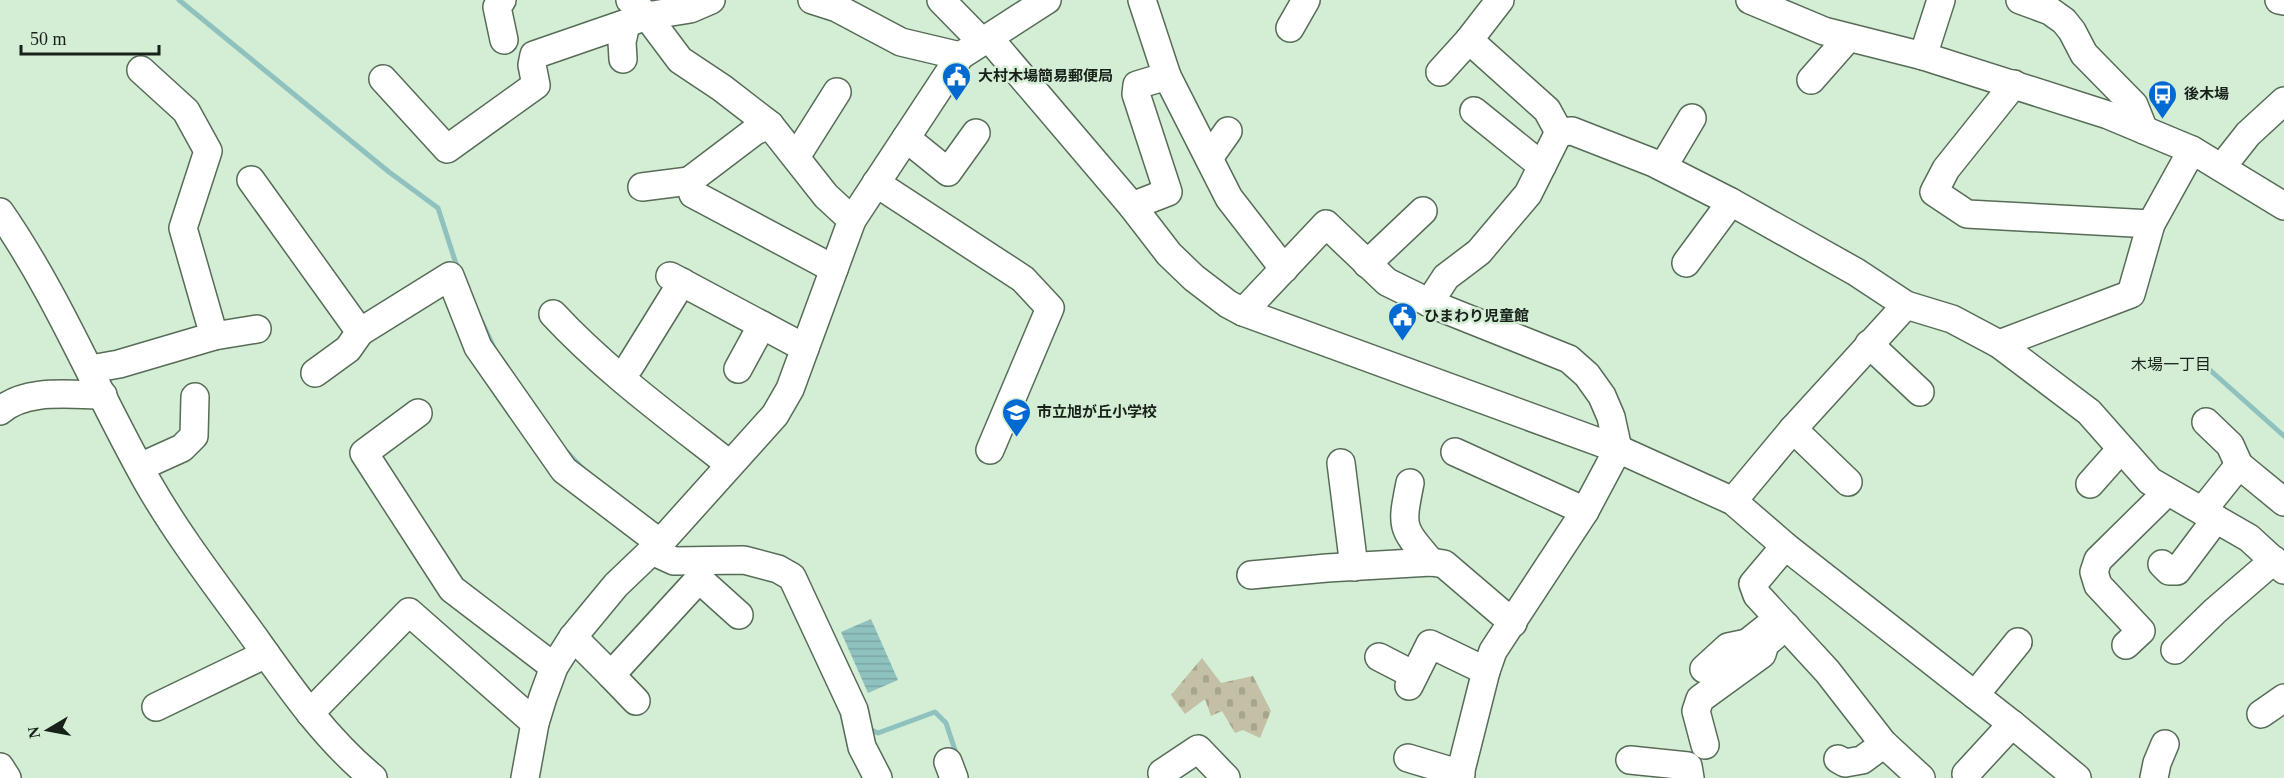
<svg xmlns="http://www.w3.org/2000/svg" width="2284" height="778" font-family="'Times New Roman','Noto Sans JP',serif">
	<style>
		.cemetery { fill: url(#cemetery-stones) }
		.water { fill: url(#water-rules) }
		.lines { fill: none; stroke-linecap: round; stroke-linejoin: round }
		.stream { stroke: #8fc2be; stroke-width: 5 }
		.minor-casing { stroke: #566c57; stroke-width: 30 }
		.minor { stroke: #fff; stroke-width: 27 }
		.labels { text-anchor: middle; stroke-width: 5; stroke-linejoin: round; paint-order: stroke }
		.poi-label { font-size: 15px; font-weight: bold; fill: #182119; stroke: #d4edd5; text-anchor: start }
		.neighbourhood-label { font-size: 16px; fill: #182119; stroke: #d4edd5 }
	</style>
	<defs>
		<pattern id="cemetery-stones" width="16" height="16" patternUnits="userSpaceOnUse" patternTransform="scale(1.5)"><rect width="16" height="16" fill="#c3c0a5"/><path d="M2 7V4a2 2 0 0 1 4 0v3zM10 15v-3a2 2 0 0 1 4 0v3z" fill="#a7a58d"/></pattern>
		<pattern id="water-rules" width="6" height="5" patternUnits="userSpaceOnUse" patternTransform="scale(1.5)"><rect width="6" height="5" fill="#8fc2be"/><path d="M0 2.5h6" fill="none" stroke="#7ba6a3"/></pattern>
	</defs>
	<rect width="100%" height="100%" fill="#d4edd5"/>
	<polygon class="cemetery" points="1202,658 1221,683 1253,676 1271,711 1260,738 1243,730 1235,733 1222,711 1211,716 1205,699 1185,714 1171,695"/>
	<polygon class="water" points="871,619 898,680 868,693 841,632"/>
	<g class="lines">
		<g class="stream">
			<polyline points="179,0 389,172 438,208 458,270"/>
			<polyline points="482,322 496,352"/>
			<polyline points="2201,362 2284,436"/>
			<polyline points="567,452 583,469"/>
			<polyline points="867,728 878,733 935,712 946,723 957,756"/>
		</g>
		<defs>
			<g id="minor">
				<polyline points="502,0 497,7 504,40"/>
				<polyline points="630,0 647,16 680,60 722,88 770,125 826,196 852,220"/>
				<polyline points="812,0 837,8 901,42 960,56"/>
				<polyline points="941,0 981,41"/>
				<polyline points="1500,0 1469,40 1547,110 1559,132 1572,131 1654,163 1731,202 1856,272 1906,305 1952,319 1999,344 2089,412 2150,481 2249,538 2284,570"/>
				<polyline points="1750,0 1824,31 1923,56 2108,115 2192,150 2284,206"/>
				<polyline points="2020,0 2050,11 2064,21 2072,31 2084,54 2134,105 2144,130"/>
				<polyline points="2279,0 2284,1"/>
				<polyline points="1290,28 1306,0"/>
				<polyline points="989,38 1132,206 1169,254 1194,278 1228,304 1243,312 1618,449 1733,501 1785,546 2012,724 2077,778"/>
				<polyline points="1923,56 1941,0"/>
				<polyline points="623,59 622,42 626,24"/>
				<polyline points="1440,72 1469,40"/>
				<polyline points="1167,76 1229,198 1284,269"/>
				<polyline points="383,79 447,149 536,85 532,65 534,55 647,16 690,9 711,0"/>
				<polyline points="1811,80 1848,38"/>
				<polyline points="2014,84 1946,169 1934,192 1967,214 2151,224"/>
				<polyline points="1474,111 1542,166"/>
				<polyline points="770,125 755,131 689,181 693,194 834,269"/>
				<polyline points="906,138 948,172 976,133"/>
				<polyline points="796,157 837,92"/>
				<polyline points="1209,158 1228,131"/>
				<polyline points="1663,167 1692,118"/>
				<polyline points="2222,167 2248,134 2284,101"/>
				<polyline points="251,180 360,332 450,276 478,347 564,470 660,543"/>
				<polyline points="876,183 1023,279 1050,308 990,450"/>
				<polyline points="642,187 689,181"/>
				<polyline points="1132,206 1168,192 1136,94 1137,85 1167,76 1142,0"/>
				<path d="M 0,212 C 59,297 97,393 148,483 C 180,539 221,591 259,644 C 293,692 327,740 373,778"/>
				<polyline points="1686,263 1731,202"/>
				<polyline points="1367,264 1423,211"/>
				<polyline points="670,276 805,348"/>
				<polyline points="1429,303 1446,277 1479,252 1528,194 1559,132"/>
				<polyline points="1243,312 1326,224 1387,282 1434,305 1569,359 1587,375 1602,396 1611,417 1618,449 1585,511 1493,651 1486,671 1459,778"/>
				<path d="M 553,314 C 605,370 668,416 729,464"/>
				<polyline points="214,336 257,329"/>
				<polyline points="1869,344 1920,392"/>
				<polyline points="1999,344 2131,294 2151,224 2192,150"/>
				<polyline points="630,366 682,282"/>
				<polyline points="91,369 119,364 214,336 183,228 208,151 186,111 141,70"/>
				<polyline points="738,369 762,325"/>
				<polyline points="315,373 348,349 360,332"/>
				<path d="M 0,411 C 26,388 70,395 103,395"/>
				<polyline points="418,413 364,453 452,589 554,667"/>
				<polyline points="2206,422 2230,445 2239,465"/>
				<polyline points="1793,429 1848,482"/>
				<polyline points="1455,452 1585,511"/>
				<polyline points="1341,463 1354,567"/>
				<polyline points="140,467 182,448 194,436 195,397"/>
				<path d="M 1410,483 C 1401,528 1401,527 1431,562"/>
				<polyline points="2090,484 2121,449"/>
				<polyline points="1733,501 1793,429 1906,305"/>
				<polyline points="2203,510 2239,465 2284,502"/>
				<polyline points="1785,546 1753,584 1757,595 1827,671 1883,743 1921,778"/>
				<polyline points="652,551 674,561 744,560 778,569 792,577 854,710 862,747 878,778"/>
				<polyline points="2162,564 2169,571 2177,571 2216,519"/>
				<polyline points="1251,575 1327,568 1431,562 1444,564 1513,623"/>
				<polyline points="573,637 611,675 699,579 739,615"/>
				<polyline points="2126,645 2141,631 2098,585 2094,572 2098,560 2167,492"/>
				<polyline points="2175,650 2215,611 2274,560"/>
				<polyline points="1379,657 1414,675"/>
				<polyline points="1704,669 1728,647 1747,643 1771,624"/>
				<polyline points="611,675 636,701"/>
				<polyline points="1409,686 1430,644 1486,671"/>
				<polyline points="1975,695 2018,642"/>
				<polyline points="156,707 266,654"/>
				<polyline points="310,713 409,612 535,723"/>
				<polyline points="2261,714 2284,698"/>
				<polyline points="1705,745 1696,711 1700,699 1762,654 1765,644 1786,626"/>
				<polyline points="1408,758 1461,774"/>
				<polyline points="1838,759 1845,763 1862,760 1884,744"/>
				<polyline points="1630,760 1688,766 1690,778"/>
				<polyline points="948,762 954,778"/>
				<polyline points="0,767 7,778"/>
				<polyline points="1162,773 1198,749 1226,778"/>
				<polyline points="1966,774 2012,724"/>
				<polyline points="525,778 535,723 543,697 554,667 573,637 616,585 660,543 775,415 790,389 852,220 960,56 1047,0"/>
				<polyline points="2154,778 2157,763 2165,744"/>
			</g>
		</defs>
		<use href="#minor" class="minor-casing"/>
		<use href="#minor" class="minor"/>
	</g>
	<defs>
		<symbol id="civic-pin" viewBox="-11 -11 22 30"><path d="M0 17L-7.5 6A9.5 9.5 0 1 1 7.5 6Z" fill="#006ad2" stroke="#d4edd5"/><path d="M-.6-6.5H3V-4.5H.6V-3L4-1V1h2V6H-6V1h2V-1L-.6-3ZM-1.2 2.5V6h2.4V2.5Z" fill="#fff"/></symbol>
		<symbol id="bus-pin" viewBox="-11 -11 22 30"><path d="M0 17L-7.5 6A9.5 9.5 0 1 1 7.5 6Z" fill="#006ad2" stroke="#d4edd5"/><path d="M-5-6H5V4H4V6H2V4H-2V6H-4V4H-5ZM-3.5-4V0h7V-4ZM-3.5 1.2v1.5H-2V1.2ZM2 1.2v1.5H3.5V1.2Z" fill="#fff"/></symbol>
		<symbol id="school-pin" viewBox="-11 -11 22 30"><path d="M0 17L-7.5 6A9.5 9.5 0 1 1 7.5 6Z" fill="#006ad2" stroke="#d4edd5"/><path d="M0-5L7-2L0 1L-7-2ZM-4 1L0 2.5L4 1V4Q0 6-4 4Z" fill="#fff"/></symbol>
	</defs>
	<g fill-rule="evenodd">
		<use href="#civic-pin" x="940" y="60" width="33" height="45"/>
		<use href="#bus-pin" x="2146" y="78" width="33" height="45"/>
		<use href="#civic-pin" x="1386" y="300" width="33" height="45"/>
		<use href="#school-pin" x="1000" y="396" width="33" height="45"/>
	</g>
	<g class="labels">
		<g class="poi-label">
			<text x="978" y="81">大村木場簡易郵便局</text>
			<text x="2184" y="99">後木場</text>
			<text x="1424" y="321">ひまわり児童館</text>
			<text x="1037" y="417">市立旭が丘小学校</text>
		</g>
		<g class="neighbourhood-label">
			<text x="2171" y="370">木場一丁目</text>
		</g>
	</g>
	<g transform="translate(48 730) rotate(260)" stroke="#d4edd5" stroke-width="4.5" paint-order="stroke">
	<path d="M0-4.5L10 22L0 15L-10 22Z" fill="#182119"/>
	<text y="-9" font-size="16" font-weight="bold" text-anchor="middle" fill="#182119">N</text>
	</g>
	<path d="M21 45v9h138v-9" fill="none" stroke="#182119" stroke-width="3"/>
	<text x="30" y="45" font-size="18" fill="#182119" stroke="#d4edd5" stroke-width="4.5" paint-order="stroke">50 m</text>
</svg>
